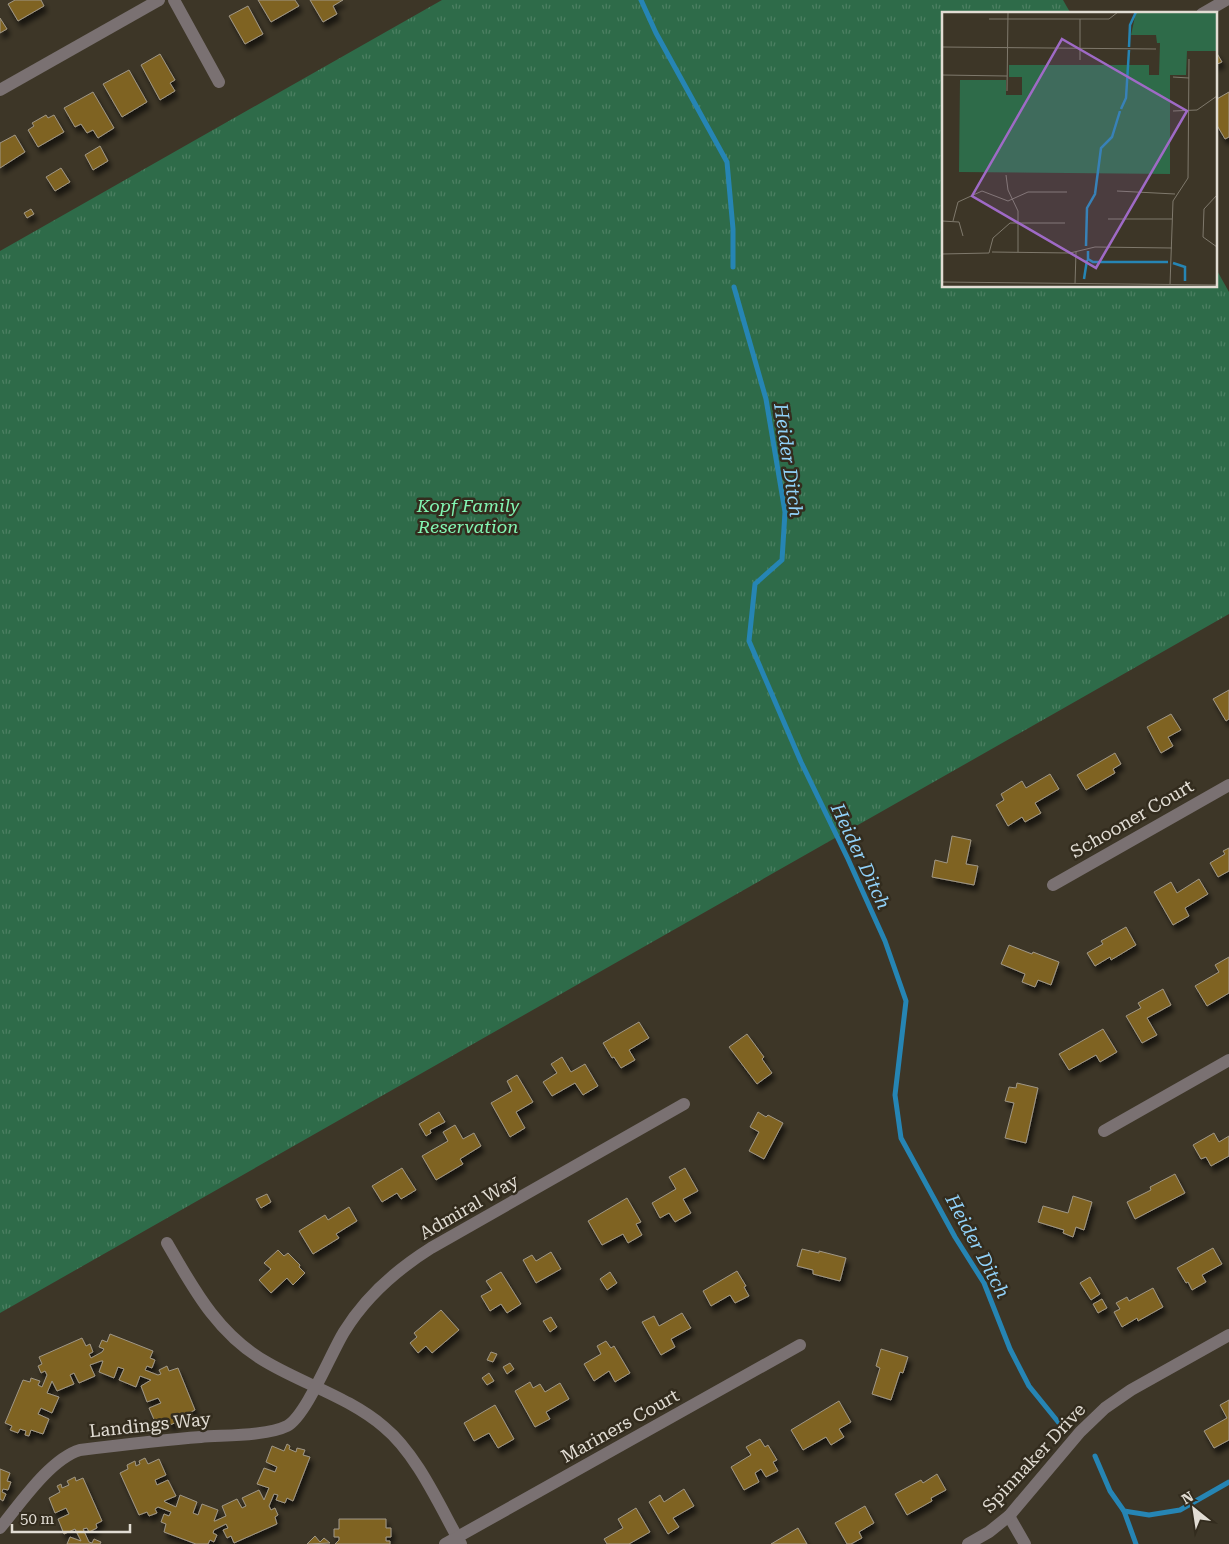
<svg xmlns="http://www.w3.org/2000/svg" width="1229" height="1544" font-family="'Roboto Serif',serif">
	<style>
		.park { fill: url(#park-tufts) }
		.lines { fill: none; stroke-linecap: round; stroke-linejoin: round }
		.stream { stroke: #2685b4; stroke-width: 5 }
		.building { fill: #7f6322; stroke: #a09786; filter: url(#shadow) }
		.minor { stroke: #7a7172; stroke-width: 12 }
		.labels { text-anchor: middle; stroke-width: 5; stroke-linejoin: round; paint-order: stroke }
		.park-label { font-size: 18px; font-style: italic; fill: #83f6b3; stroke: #332c1e }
		.street-label { font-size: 18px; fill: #e2ddd4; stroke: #332c1e }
		.water-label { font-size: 19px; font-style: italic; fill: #91d1f8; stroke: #332c1e }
		.inset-river { fill: none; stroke: #2685b4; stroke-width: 2.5 }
		.inset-road { fill: none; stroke: #7f796c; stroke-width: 1 }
		.view { fill: #9f6ac6; fill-opacity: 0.15; stroke: #9f6ac6; stroke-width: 2.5 }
		.inset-edge { fill: none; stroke: #e2ddd4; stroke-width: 2.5 }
	</style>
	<defs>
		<pattern id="park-tufts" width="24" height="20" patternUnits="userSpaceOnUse" patternTransform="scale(1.25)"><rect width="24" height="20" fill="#2e6b49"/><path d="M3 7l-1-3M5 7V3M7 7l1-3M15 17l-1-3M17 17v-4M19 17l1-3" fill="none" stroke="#4c8062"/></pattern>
		<filter id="shadow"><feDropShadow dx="3" dy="5.5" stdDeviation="2.5" flood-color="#0009"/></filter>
	</defs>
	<rect width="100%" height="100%" fill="#3d3627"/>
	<polygon class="park" points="442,0 1063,0 1071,14 943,14 943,286 1215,286 1215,267 1229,292 1229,614 0,1313 0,251"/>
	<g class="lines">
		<g class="stream">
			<polyline points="641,0 656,33 727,162 733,229 733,267"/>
			<polyline points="734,287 766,399 785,512 782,560 755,584 749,641 801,762 848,859 885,941 906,1001 895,1095 901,1138 955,1237 984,1283 1010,1349 1029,1386 1059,1423"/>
			<polyline points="1095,1456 1110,1491 1124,1511 1149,1515 1180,1510 1229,1482"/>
			<polyline points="1124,1511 1136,1544"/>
		</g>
	</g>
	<g class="building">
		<polygon points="15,0 41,0 44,6 18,21 8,4"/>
		<polygon points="258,0 295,0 299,6 271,22"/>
		<polygon points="310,0 343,0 333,6 337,14 323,22"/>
		<polygon points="248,6 263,34 245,44 229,16"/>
		<polygon points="0,18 7,29 0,33"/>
		<polygon points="1215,50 1222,62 1215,65"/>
		<polygon points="160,54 175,80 170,83 175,91 160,100 141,65"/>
		<polygon points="129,70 147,102 122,117 103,84"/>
		<polygon points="93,92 114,128 98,138 93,130 87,133 81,124 75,127 64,108"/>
		<polygon points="1229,92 1229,137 1225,139 1215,122 1215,100"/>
		<polygon points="46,115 48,118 54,115 64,132 38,147 28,130 34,126 32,123"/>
		<polygon points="15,135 25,152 0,168 0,143"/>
		<polygon points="100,146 108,161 93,170 85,155"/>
		<polygon points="61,168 70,182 55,191 46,177"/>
		<polygon points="31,209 34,214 27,218 24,213"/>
		<polygon points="1229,690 1229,719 1226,721 1213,699"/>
		<polygon points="1171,714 1181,730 1168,737 1173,746 1161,753 1147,727"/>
		<polygon points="1115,753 1121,764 1113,769 1115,773 1086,790 1077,775"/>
		<polygon points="1050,774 1059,789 1035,803 1041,813 1025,822 1022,817 1008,826 996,805 1004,800 1001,794 1022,781 1026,788"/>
		<polygon points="952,836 971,840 966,864 978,866 974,885 932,877 935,860 947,863"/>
		<polygon points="1229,848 1229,871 1218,877 1210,863 1225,854 1223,851"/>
		<polygon points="1199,879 1208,894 1185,908 1189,916 1173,925 1154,892 1171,882 1177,893"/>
		<polygon points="1126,927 1136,945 1111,960 1110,957 1095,966 1087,953 1103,944 1101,941"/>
		<polygon points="1009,945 1032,954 1033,952 1059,962 1051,985 1038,980 1035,987 1022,982 1025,974 1001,964"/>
		<polygon points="1229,957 1229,993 1207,1006 1195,986 1219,972 1215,965"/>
		<polygon points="1163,989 1171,1005 1147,1018 1157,1035 1142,1043 1126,1016 1141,1008 1138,1003"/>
		<polygon points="639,1022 649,1038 629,1050 635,1060 621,1068 614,1057 612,1058 603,1043"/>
		<polygon points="1103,1029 1117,1052 1100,1062 1096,1055 1069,1070 1059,1054"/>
		<polygon points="747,1034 764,1057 762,1059 772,1073 757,1084 729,1047"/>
		<polygon points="562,1057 571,1072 585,1064 598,1086 583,1095 575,1083 552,1096 543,1082 557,1073 551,1064"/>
		<polygon points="517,1075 533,1102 516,1112 525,1128 510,1137 491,1103 512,1091 507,1081"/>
		<polygon points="1017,1083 1038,1088 1026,1143 1005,1138 1014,1103 1005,1101 1009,1087 1016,1088"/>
		<polygon points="439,1112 445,1122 430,1130 431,1133 426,1136 419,1124"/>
		<polygon points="758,1112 766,1117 768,1115 783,1123 764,1159 749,1151 759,1132 750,1127"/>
		<polygon points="455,1125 463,1139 474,1133 481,1146 460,1159 463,1164 436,1180 422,1156 448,1141 443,1132"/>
		<polygon points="1214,1133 1219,1142 1229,1136 1229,1156 1211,1166 1206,1157 1201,1159 1193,1145"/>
		<polygon points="402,1168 416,1190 401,1199 397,1193 382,1202 372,1186"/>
		<polygon points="685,1168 698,1191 683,1199 691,1213 675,1222 669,1213 660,1218 652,1203 676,1189 669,1177"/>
		<polygon points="1175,1174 1185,1193 1135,1219 1127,1202 1151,1190 1150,1187"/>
		<polygon points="267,1194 271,1202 261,1208 256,1199"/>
		<polygon points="1073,1196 1092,1202 1084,1230 1076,1227 1073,1237 1063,1233 1064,1230 1038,1222 1043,1206 1068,1213"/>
		<polygon points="627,1198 641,1222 636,1224 642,1235 628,1243 623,1234 602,1245 588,1221"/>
		<polygon points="349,1207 357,1221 336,1234 339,1238 313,1254 299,1231 325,1215 328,1220"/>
		<polygon points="1213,1248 1222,1264 1202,1275 1206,1282 1192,1290 1188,1282 1186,1283 1177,1268"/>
		<polygon points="802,1249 819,1253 819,1251 846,1258 840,1281 813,1274 813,1270 797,1266"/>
		<polygon points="278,1250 284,1256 288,1253 300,1265 299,1267 305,1273 293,1285 287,1278 271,1293 259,1280 271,1269 264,1263"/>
		<polygon points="551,1252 561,1269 536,1283 523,1260 532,1255 536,1261"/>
		<polygon points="737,1271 746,1286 744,1287 749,1296 735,1303 730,1295 711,1306 703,1291"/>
		<polygon points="501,1272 521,1304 507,1313 501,1304 490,1311 481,1296 492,1290 486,1281"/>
		<polygon points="610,1272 617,1283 607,1290 600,1279"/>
		<polygon points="1090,1277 1100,1294 1091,1300 1080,1283"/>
		<polygon points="1153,1288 1163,1307 1138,1321 1137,1318 1122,1327 1114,1312 1120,1309 1116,1303 1127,1297 1129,1301"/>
		<polygon points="1102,1299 1107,1308 1098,1313 1093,1304"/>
		<polygon points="441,1310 459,1330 432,1353 426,1346 418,1353 410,1343 417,1337 414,1333"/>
		<polygon points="682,1313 691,1328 671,1339 675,1347 661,1355 642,1322 654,1316 659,1326"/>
		<polygon points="551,1317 557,1327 550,1332 543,1321"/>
		<polygon points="110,1334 153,1351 150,1358 155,1360 152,1368 147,1366 145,1370 158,1375 161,1374 159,1370 167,1366 169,1371 178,1368 195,1410 187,1414 189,1418 181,1422 179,1417 175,1419 177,1422 170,1425 168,1419 156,1424 149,1408 161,1403 158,1398 147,1402 141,1386 151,1380 140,1376 136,1387 119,1380 124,1369 118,1367 114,1378 99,1372 103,1361 101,1361 90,1365 95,1376 79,1383 74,1373 70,1375 74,1384 57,1391 52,1381 47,1393 59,1397 52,1413 41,1408 38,1414 49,1419 43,1434 31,1430 29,1436 25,1435 26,1431 20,1429 18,1433 10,1430 12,1426 5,1423 23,1380 30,1382 31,1378 40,1381 38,1385 42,1387 47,1375 45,1371 41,1373 38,1366 42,1364 39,1357 82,1338 86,1346 90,1344 93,1352 89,1354 91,1358 102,1352 104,1349 99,1347 102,1340 107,1342"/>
		<polygon points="606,1341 611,1348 614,1346 630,1373 615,1382 609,1371 594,1381 584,1364 601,1354 597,1346"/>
		<polygon points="881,1349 908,1357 903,1373 900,1372 891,1400 872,1394 880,1368 876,1366"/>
		<polygon points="491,1352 497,1354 493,1362 487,1360"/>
		<polygon points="510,1363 514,1369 507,1374 503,1367"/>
		<polygon points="489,1373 494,1381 487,1385 482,1378"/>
		<polygon points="530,1382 533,1388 540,1384 545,1392 560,1383 569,1399 546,1412 550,1419 535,1427 515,1391"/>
		<polygon points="1229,1400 1229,1440 1214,1448 1204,1431 1227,1418 1220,1405"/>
		<polygon points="839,1401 851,1422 839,1429 844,1437 831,1445 826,1437 803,1450 791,1430"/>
		<polygon points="495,1405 514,1439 498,1448 489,1433 474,1441 464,1423"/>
		<polygon points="760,1439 765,1447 768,1445 777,1460 773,1462 778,1471 766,1477 761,1469 755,1473 759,1482 744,1490 731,1467 751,1455 746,1447"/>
		<polygon points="287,1444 290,1446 289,1449 296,1452 297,1448 305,1450 303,1455 310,1457 293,1501 287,1498 285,1503 276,1500 278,1495 274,1494 269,1506 271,1510 275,1508 278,1515 275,1517 277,1524 234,1543 231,1536 227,1538 223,1530 228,1528 226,1524 214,1530 213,1533 217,1535 214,1542 210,1540 208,1544 196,1544 164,1532 166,1524 161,1522 164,1514 169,1516 171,1512 158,1507 155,1509 157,1513 149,1516 147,1512 139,1515 120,1473 128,1469 127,1465 135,1461 136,1466 140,1464 139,1461 145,1458 148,1464 159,1459 166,1475 155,1480 157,1485 168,1480 176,1496 164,1501 165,1502 176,1507 180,1495 197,1502 193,1513 198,1515 202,1504 218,1510 214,1521 215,1521 226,1516 222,1506 237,1499 242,1508 246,1506 242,1498 259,1490 264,1500 269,1488 257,1484 264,1468 275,1472 277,1467 266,1462 272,1446 284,1451"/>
		<polygon points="0,1469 10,1473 7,1481 11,1482 8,1490 3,1489 2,1492 6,1494 3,1501 0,1499"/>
		<polygon points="937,1474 946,1490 931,1498 932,1501 907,1515 895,1494 921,1480 923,1483"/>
		<polygon points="75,1477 76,1481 83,1478 102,1521 96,1524 97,1528 89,1532 87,1528 83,1529 89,1542 92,1543 94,1539 101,1542 100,1544 67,1544 70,1537 81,1541 75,1529 64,1534 58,1519 69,1514 66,1508 55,1513 49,1498 60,1492 57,1486 61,1484 62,1488 69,1485 67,1481"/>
		<polygon points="684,1489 694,1506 673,1518 679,1527 668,1534 649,1502 660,1495 664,1502"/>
		<polygon points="865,1506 874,1523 859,1532 862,1538 851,1544 847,1544 835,1523"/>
		<polygon points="636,1508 650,1532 629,1544 607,1544 604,1539 623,1528 618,1519"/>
		<polygon points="339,1519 386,1519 386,1528 391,1528 391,1537 386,1537 386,1541 390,1541 390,1544 335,1544 339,1540 339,1537 334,1537 334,1529 339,1529"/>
		<polygon points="798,1528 807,1544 771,1544"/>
		<polygon points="315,1536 320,1542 324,1538 330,1543 307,1544"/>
	</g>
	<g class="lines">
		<g class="minor">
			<polyline points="174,0 219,82"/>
			<polyline points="1202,14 1226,0"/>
			<polyline points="0,90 159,0"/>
			<polyline points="1053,885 1229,785"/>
			<polyline points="1104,1131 1229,1060"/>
			<path d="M 167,1243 C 194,1290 219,1336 268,1363 C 306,1385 350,1398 384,1427 C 417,1454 440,1507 461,1544"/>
			<polyline points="1009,1516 1025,1544"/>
			<path d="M 0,1528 C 20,1504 50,1459 80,1450 C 120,1445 160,1440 201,1437 C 224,1435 267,1436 287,1426 C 306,1416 331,1353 344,1332 C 366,1296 396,1270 431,1248 L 684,1104"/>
			<polyline points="445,1544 800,1345"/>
			<polyline points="968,1544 989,1532 1009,1516 1080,1432 1105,1408 1131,1390 1229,1335"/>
		</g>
	</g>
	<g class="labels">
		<g class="park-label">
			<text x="468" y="512">Kopf Family<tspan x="468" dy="21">Reservation</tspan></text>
		</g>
		<g class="street-label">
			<text transform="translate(1132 819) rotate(-30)" y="6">Schooner Court</text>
			<text transform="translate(469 1207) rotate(-30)" y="6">Admiral Way</text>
			<text transform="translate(150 1425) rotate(-6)" y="6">Landings Way</text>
			<text transform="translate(620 1426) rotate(-29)" y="6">Mariners Court</text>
			<text transform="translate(1034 1458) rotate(-47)" y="6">Spinnaker Drive</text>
		</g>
		<g class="water-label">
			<text transform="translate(789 460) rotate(82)" y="7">Heider Ditch</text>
			<text transform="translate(861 856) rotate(65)" y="7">Heider Ditch</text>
			<text transform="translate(978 1246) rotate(62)" y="7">Heider Ditch</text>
		</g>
	</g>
	<g transform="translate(942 12)">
		<rect width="275" height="275" fill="#3d3627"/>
		<path d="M 194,0 L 275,0 L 275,39 L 245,39 L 244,63 L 228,63 L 228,162 L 17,160 L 18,68 L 64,68 L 64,83 L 80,83 L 80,65 L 67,65 L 67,53 L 207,53 L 207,63 L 217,63 L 218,31 L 215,31 L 214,23 L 189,23 Z" fill="#2e6b49"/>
		<path class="inset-river" d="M 187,35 L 188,13 L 194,0M 179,97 L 184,86 L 187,38M 144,234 L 145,196 L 153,182 L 159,136 L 170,125 L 178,99M 146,239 L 146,247 L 151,250 L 226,250M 231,251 L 243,255 L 243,269M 142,267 L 145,248"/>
		<path class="inset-road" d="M 47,7 L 167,7 L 176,0M 0,35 L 214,37M 138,48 L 138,7M 0,63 L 65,64M 231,65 L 247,66M 65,79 L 66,0M 231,99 L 255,98 L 275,84M 64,163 L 66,178 L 76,199 L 76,240M 175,179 L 233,182M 275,183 L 262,197 L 261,225 L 275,235M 166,207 L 230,207M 0,209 L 17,210 L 21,224M 11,209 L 16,190 L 40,179 L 66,189 L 86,180 L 125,180M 50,240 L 128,241 L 153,235 L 230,236M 0,242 L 47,241 L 51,226 L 68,211 L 123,211M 0,270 L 275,273M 133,272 L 134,240M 228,273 L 231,189 L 246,166 L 247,47"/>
		<path class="view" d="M 120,27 L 245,99 L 154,256 L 30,184 Z"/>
		<rect width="275" height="275" class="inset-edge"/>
	</g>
	<g transform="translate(1194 1509) rotate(330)" stroke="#332c1e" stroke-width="4" paint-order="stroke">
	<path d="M0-4L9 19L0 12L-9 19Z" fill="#e2ddd4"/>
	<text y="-8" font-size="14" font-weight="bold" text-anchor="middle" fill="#e2ddd4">N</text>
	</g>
	<path d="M12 1524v8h118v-8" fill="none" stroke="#e2ddd4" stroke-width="2.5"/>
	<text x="20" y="1524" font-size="15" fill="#e2ddd4" stroke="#332c1e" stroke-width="4" paint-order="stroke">50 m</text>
</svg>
